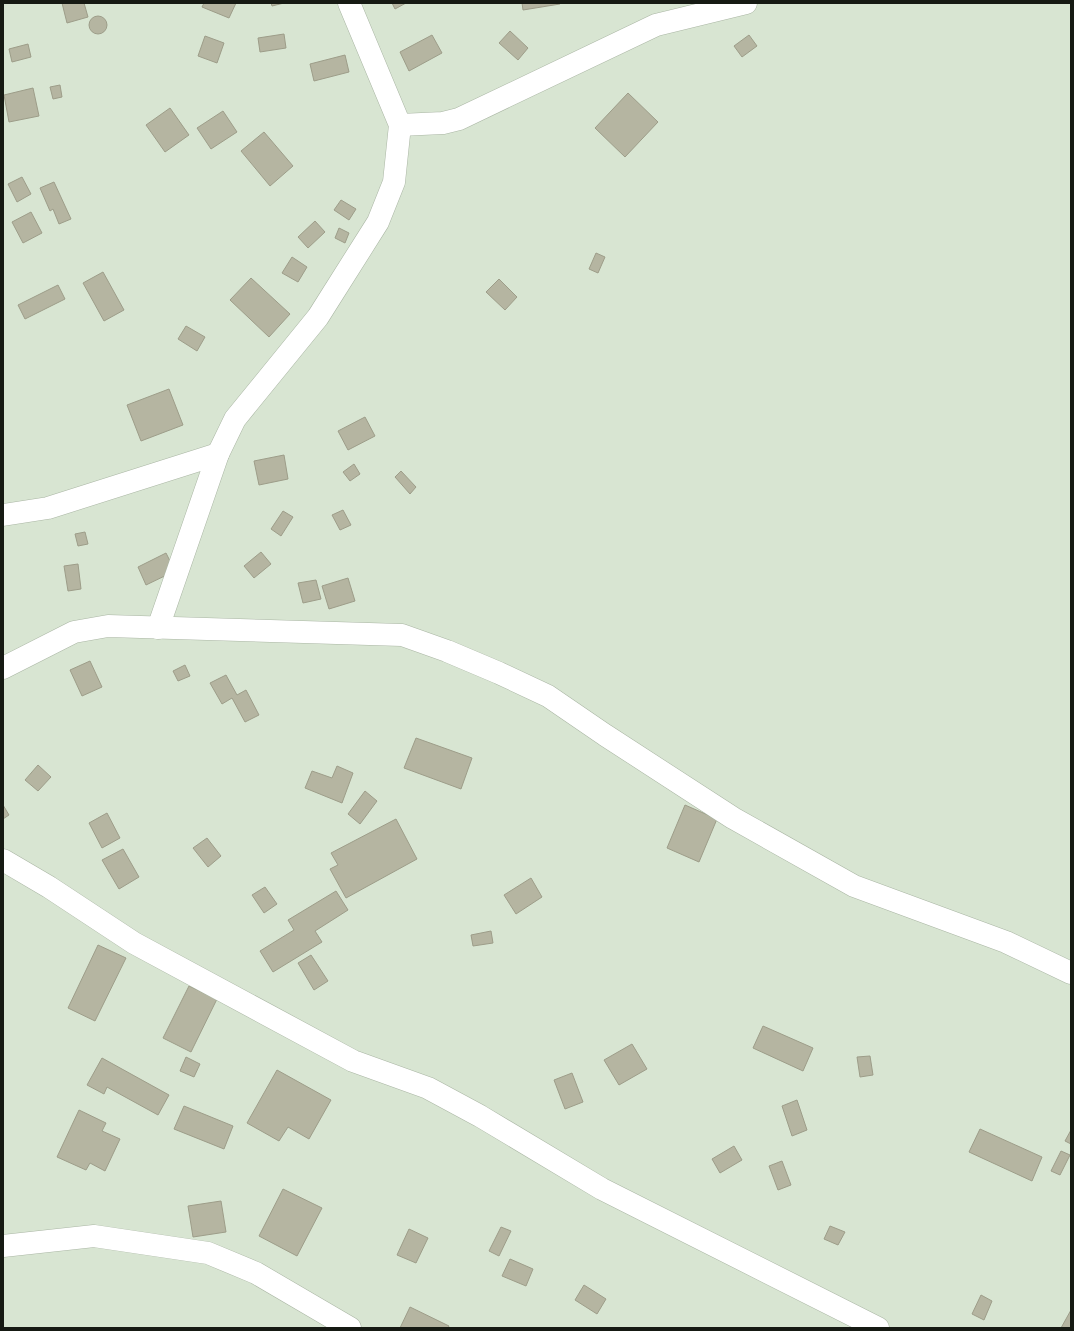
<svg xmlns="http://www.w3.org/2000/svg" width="1074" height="1331" font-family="Inter,sans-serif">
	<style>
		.building { fill: #b5b5a1; stroke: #9d9d89 }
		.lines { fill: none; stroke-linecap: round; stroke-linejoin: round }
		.minor-casing { stroke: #aab6a4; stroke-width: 23 }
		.minor { stroke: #fff; stroke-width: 22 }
	</style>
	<rect width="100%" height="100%" fill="#d8e5d2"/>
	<g class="building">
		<polygon points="62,3 84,3 88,17 67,23"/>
		<polygon points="204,3 236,3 229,18 202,7"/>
		<polygon points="271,3 284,3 272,6"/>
		<polygon points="392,3 406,3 395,9"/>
		<polygon points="522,3 560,3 560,4 523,10"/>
		<circle cx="98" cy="25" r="9"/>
		<polygon points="510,31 528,48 518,60 499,43"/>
		<polygon points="284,34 286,48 260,52 258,38"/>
		<polygon points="432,35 442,53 409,71 400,52"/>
		<polygon points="749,35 757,46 742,57 734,46"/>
		<polygon points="205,36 224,43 217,63 198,56"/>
		<polygon points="28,44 31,57 12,62 9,49"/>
		<polygon points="345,55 349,72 314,81 310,64"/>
		<polygon points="60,85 62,97 53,99 50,87"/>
		<polygon points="33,88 39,116 9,122 4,95"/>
		<polygon points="628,93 658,122 625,157 595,128"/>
		<polygon points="170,108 189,135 165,152 146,125"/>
		<polygon points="223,111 237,132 211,149 197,128"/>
		<polygon points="264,132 293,166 270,186 241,151"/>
		<polygon points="22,177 31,194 17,202 8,184"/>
		<polygon points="54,182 71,219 59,224 53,209 50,211 40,188"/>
		<polygon points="341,200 356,209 349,220 334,210"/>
		<polygon points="31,212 42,233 23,243 12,222"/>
		<polygon points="315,221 325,232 308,248 298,237"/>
		<polygon points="339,228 349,233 345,243 335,238"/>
		<polygon points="596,253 605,257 598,273 589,269"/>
		<polygon points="292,257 307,267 298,282 282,273"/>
		<polygon points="103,272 124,310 104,321 83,283"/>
		<polygon points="251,278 290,314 269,337 230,300"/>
		<polygon points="499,279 517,297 505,310 486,292"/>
		<polygon points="58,285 65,299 25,319 18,305"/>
		<polygon points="186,326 205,337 197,351 178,339"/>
		<polygon points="169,389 183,425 141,441 127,405"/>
		<polygon points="365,417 375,436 348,450 338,431"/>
		<polygon points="284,455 288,479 259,485 254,461"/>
		<polygon points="354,464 360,474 350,481 343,472"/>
		<polygon points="401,471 416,487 410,494 395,477"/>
		<polygon points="343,510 351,525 340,530 332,515"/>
		<polygon points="283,511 293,517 281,536 271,529"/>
		<polygon points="85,532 88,544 78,546 75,534"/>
		<polygon points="261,552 271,564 254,578 244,566"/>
		<polygon points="166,553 175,571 146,585 138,567"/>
		<polygon points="78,564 81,589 68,591 64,566"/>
		<polygon points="348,578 355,601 329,609 322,586"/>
		<polygon points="316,580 321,599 303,603 298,583"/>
		<polygon points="90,661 102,687 82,696 70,670"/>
		<polygon points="185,665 190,676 178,681 173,671"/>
		<polygon points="226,675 237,695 246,690 259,715 245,722 232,698 222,704 210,683"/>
		<polygon points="416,738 472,758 461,789 404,768"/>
		<polygon points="38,765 51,777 38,791 25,780"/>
		<polygon points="337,766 353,773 342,803 305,788 312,771 332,778"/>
		<polygon points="365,791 377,801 360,824 348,814"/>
		<polygon points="3,805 9,815 3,819"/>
		<polygon points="685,805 717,819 699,862 667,848"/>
		<polygon points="107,813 120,838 102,848 89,823"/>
		<polygon points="396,819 417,859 346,898 330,869 338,865 331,853"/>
		<polygon points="207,838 221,856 208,867 193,848"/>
		<polygon points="123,849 139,877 119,889 102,860"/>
		<polygon points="531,878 542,897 516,914 504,895"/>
		<polygon points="265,887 277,904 264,913 252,895"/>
		<polygon points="336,891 348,910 315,931 322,942 273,972 260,951 294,930 288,920"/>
		<polygon points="491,931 493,943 473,946 471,935"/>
		<polygon points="98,945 126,958 95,1021 68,1008"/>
		<polygon points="311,955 328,981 314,990 298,963"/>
		<polygon points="189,986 217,999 191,1052 163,1038"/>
		<polygon points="763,1026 813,1048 803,1071 753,1048"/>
		<polygon points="632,1044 647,1069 619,1085 604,1060"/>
		<polygon points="870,1056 873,1075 860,1077 857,1057"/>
		<polygon points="186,1057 200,1064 194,1077 180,1071"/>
		<polygon points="102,1058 169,1095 158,1115 107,1087 104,1094 87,1085"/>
		<polygon points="277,1070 331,1100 309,1139 288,1127 279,1141 247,1123"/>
		<polygon points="572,1073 583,1102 565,1109 554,1080"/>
		<polygon points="797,1100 807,1130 792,1136 782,1106"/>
		<polygon points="184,1106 233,1126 224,1149 174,1129"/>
		<polygon points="79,1110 106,1123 102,1131 120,1139 105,1171 90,1163 86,1170 57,1157"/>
		<polygon points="980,1129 1042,1157 1032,1181 969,1152"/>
		<polygon points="1071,1130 1071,1144 1065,1141"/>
		<polygon points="734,1146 742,1160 720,1173 712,1159"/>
		<polygon points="1061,1151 1070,1155 1060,1175 1051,1171"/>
		<polygon points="782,1161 791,1185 778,1190 769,1166"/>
		<polygon points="283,1189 322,1208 297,1256 259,1236"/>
		<polygon points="221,1201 226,1232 193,1237 188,1206"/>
		<polygon points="830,1226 845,1232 838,1245 824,1239"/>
		<polygon points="501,1227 511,1231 499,1256 489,1251"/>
		<polygon points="409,1229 428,1238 416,1263 397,1255"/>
		<polygon points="510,1259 533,1269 526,1286 502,1276"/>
		<polygon points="584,1285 606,1299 597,1314 575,1300"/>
		<polygon points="981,1295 992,1301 984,1320 972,1314"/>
		<polygon points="410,1307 449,1326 448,1328 400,1328"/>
		<polygon points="1071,1310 1071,1328 1061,1328"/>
	</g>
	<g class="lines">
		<defs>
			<g id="minor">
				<polyline points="400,125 443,123 459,119 656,25 746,3"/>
				<polyline points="3,515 48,508 218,454"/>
				<polyline points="158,628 218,454 235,419 318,317 378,222 394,182 400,125 349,3"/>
				<polyline points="3,668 74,632 108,626 402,635 447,651 499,673 548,696 605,735 733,818 854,886 1006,942 1071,973"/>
				<polyline points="3,860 49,887 134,943 353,1061 428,1088 480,1116 602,1189 878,1328"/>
				<polyline points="3,1246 94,1236 208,1253 256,1273 350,1328"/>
			</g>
		</defs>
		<use href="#minor" class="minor-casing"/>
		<use href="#minor" class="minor"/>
	</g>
	<rect width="1074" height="1331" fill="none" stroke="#161a13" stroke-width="8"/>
</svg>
